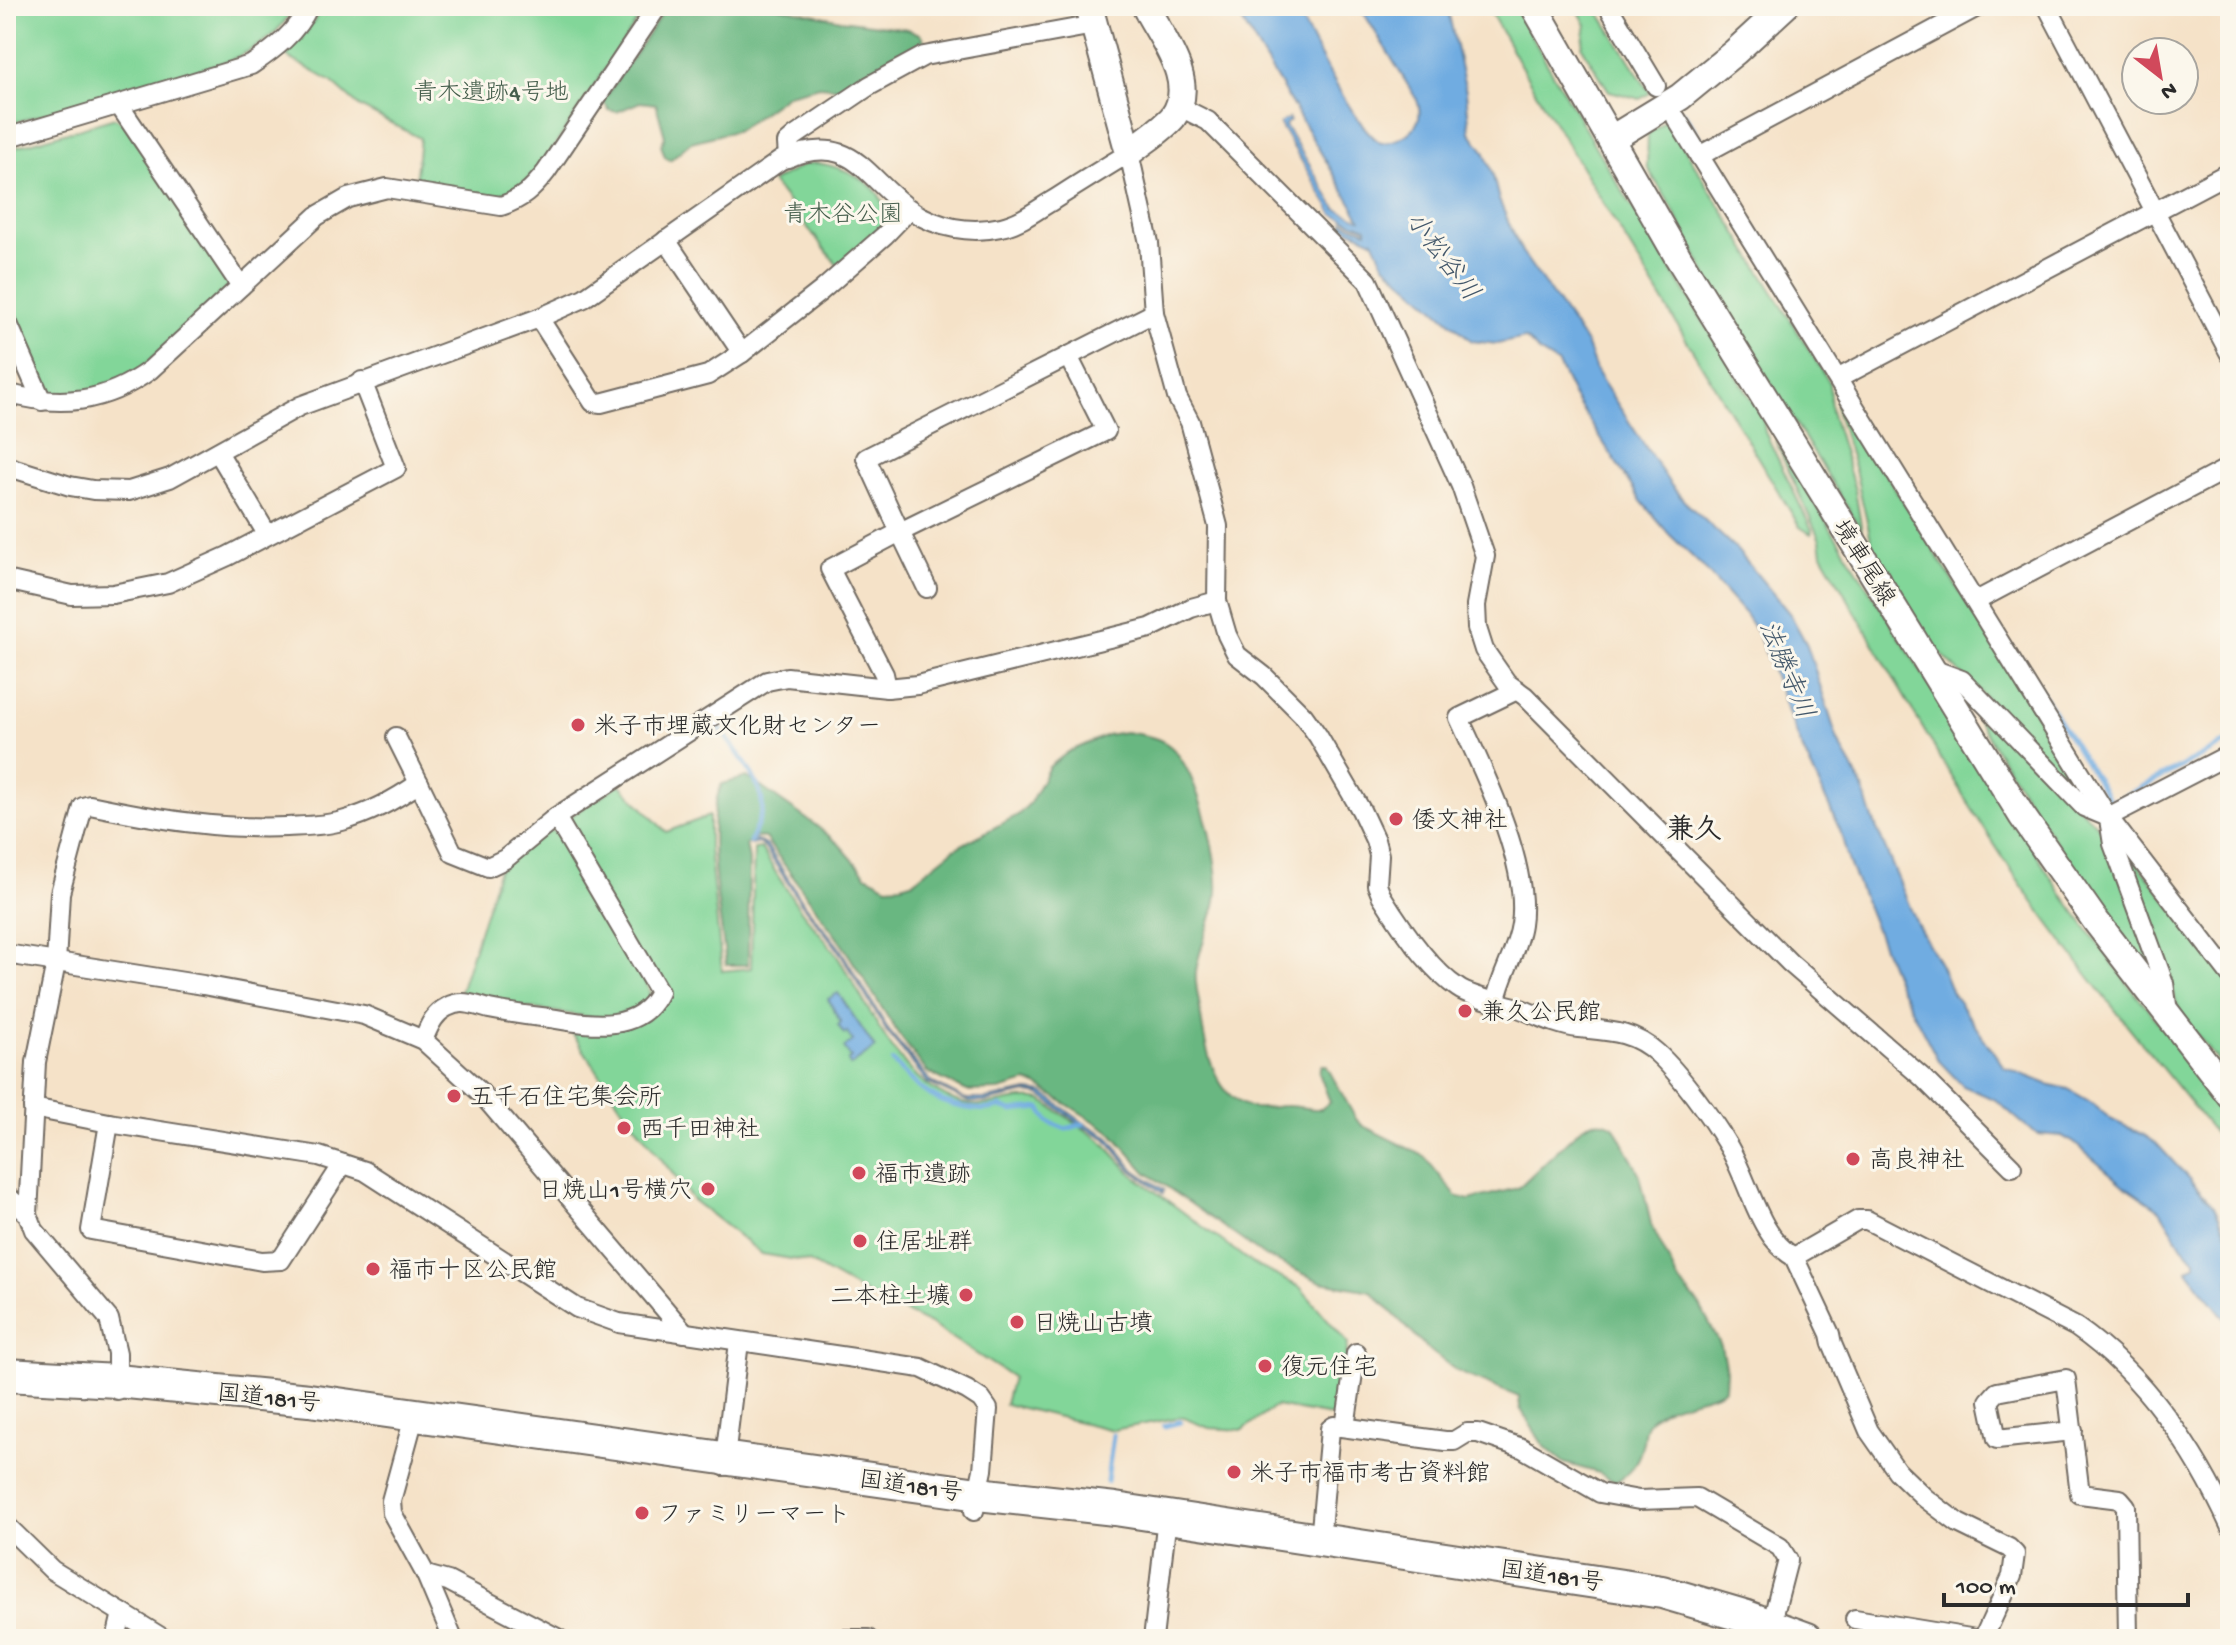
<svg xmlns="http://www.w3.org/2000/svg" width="2236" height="1645" font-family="'Gochi Hand','Klee One',sans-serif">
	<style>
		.green { fill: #82d699; stroke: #568062; stroke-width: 2 }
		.forest { fill: #69b781; stroke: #4a7156; stroke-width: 2 }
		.water { fill: #70ace1; stroke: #4e6c86; stroke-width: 2 }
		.pier { fill: #f5e2c8 }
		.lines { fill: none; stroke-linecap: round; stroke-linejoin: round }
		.stream { stroke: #70ace1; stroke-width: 5 }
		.street-casing { stroke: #726b62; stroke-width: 22 }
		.secondary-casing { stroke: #726b62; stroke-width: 30 }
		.highway-casing { stroke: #726b62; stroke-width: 36 }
		.street { stroke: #fff; stroke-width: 18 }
		.secondary { stroke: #fff; stroke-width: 26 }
		.highway { stroke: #fff; stroke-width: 32 }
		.poi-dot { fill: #d1495b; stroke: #fbf7ec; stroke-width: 3 }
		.labels { text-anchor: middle; stroke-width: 6; stroke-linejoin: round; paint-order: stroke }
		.park-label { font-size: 24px; fill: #455e4c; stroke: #fbf7ec }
		.street-label { font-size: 24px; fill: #2b2b2b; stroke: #fbf7ec }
		.poi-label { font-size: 24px; fill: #2b2b2b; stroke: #fbf7ec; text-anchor: start }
		.water-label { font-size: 26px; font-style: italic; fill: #43586b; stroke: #fbf7ec }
		.quarter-label { font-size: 28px; font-weight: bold; fill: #2b2b2b; stroke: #fbf7ec }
	</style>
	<rect width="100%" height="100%" fill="#fbf7ec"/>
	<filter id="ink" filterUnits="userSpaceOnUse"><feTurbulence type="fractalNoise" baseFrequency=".0125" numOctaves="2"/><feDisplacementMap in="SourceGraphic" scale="16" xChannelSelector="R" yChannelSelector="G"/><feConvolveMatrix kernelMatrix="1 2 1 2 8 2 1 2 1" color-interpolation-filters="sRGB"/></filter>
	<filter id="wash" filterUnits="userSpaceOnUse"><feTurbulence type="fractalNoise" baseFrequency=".006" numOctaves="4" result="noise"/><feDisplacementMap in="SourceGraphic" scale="32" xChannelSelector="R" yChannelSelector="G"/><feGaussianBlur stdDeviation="1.8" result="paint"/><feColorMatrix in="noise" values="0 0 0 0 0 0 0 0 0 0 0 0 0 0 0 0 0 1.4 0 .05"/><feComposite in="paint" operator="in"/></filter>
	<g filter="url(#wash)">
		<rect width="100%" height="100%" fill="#f5e2c8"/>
		<g class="green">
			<path d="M 6,6 L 294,6 C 281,34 257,48 229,61 L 6,125 Z"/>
			<polygon points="321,6 647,6 540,168 518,189 491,197 415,184 420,138 360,107 332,82 286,56 314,21"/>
			<polygon points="1487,6 1514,6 1599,153 1763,418 1765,432 1812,530 1811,534 1800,527 1534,89"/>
			<polygon points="1576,6 1595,6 1650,93 1640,99 1609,91 1582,47 1586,25"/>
			<polygon points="115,118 125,124 228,278 229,286 141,369 105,390 49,395 6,298 6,150"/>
			<polygon points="1667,120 1829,382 1831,411 1855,490 1862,531 1719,299 1671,206 1647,167 1648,134"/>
			<path d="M 817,163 C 842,166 891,186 883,218 L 887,222 L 838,266 L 772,182 L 805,164 Z"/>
			<polygon points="1836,394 2091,802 1926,639 1874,552 1855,470 1837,412"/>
			<path d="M 1775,440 L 2061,893 L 2127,983 L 2230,1113 L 2230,1152 C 2164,1070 2096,989 2034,903 C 1956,792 1890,671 1822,554 L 1820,540 Z"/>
			<path d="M 1958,688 L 2103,831 L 2160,983 C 2084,891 2020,790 1958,688 Z"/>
			<path d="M 620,784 L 666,832 L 709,816 L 709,848 L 722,971 L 751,968 L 754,849 L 761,848 C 772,867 784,886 797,905 C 809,921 823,936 835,953 C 870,1005 897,1084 962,1103 C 988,1111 1015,1094 1041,1100 L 1102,1141 L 1133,1175 L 1253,1264 L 1300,1287 L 1348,1343 L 1337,1417 L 1276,1406 L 1243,1430 L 1209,1428 L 1181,1417 L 1113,1430 L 1005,1404 L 1012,1377 L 930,1324 L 857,1289 L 809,1262 L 762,1254 L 693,1200 L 622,1108 L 567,1025 C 603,1026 637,1036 661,1005 L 567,826 L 569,817 Z"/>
			<polygon points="548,830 558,833 648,987 650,996 647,1005 604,1019 458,998 499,869"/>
			<polygon points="2117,837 2230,981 2230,1076 2181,1015"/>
		</g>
		<g class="forest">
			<polygon points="667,6 774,6 841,20 908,29 922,35 926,44 855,85 841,88 820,86 788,94 738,130 691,142 670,160 665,157 661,145 665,137 656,104 640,102 617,112 609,110 603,101"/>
			<path d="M 1125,732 C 1142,735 1158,736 1171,747 C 1197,768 1223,869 1216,901 C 1211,925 1199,947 1196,972 C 1195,981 1197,992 1199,1002 C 1203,1036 1210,1094 1249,1107 C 1260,1111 1273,1106 1285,1106 C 1297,1105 1309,1110 1321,1109 L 1330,1102 L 1319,1073 L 1322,1065 L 1326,1065 L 1356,1119 L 1363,1126 L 1424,1156 L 1456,1196 L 1469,1200 L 1518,1188 L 1582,1127 C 1593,1120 1604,1119 1615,1127 L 1640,1175 L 1651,1224 L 1678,1280 L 1700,1306 L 1721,1346 L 1726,1370 L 1725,1387 L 1721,1391 C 1702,1401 1657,1404 1647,1424 C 1644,1428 1644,1437 1643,1442 C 1640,1459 1630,1475 1615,1482 L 1599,1473 L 1564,1463 L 1543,1445 L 1520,1408 L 1519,1397 L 1458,1372 L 1428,1349 L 1371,1291 L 1321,1282 L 1263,1255 L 1146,1172 L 1111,1132 L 1036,1085 L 1027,1082 L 999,1090 L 967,1091 L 927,1072 L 897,1032 L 843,946 L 765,838 L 756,837 L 746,844 L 749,860 L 748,965 L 726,965 C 721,919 702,824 722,784 L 747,777 L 814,824 L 839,844 L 866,875 L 887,886 L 901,885 L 914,881 L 954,849 L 1018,815 L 1030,803 L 1049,767 L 1068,752 L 1107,735 Z"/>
		</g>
		<g class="water">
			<path d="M 1233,6 L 1295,6 C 1310,37 1354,127 1381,143 C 1405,141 1427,125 1417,100 L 1365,15 L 1351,6 L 1447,6 L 1466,92 L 1470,132 L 1484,151 L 1492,172 L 1499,200 L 1515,237 L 1523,254 L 1586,343 L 1597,373 L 1670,484 L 1684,501 L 1736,549 L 1790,614 L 1807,645 L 1838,741 L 1863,788 L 1872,817 L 1917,924 L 1941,966 L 1952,993 L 2004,1067 L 2047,1084 L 2068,1089 L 2089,1101 L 2112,1120 L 2144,1135 L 2156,1143 L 2214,1206 L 2230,1240 L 2230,1325 L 2187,1270 L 2195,1264 L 2195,1260 L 2182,1246 L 2160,1210 L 2126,1187 L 2073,1142 L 2062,1136 L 2038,1134 L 2029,1129 L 1996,1100 L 1963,1086 L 1938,1060 L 1898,984 L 1849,863 L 1840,830 L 1802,748 L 1758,634 L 1745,614 L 1702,566 L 1668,533 L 1641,501 L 1574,397 L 1558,364 L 1539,352 L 1525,338 L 1497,344 L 1472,341 L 1384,264 L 1373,240 L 1342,226 L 1343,222 L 1367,231 L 1367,228 L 1333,215 L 1279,123 L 1288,118 L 1290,121 L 1285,125 L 1337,209 L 1360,218 Z"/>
			<polygon points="756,840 767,846 803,902 839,947 889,1031 931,1082 964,1099 986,1099 1029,1091 1043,1093 1084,1123 1108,1136 1135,1170 1164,1190 1163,1193 1132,1170 1106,1138 1083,1126 1040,1095 1027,1093 985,1102 969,1102 928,1083 887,1032 837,948 801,903 765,848 758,843 751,845 750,844"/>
			<polygon points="838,993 875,1048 850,1066 848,1060 851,1058 844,1048 853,1041 847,1032 844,1034 838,1025 841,1023 828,999"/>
		</g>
		<polygon class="pier" points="1229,6 1359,218 1337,208 1286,125 1291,121 1289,117 1278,124 1333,215 1343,219 1341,227 1372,241 1384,265 1381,266 1370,243 1340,229 1339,221 1330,217 1276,125 1276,120 1286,114 1294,119 1290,125 1340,206 1351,211"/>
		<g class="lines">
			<g class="stream">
				<polyline points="1683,112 1706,148"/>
				<polyline points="1711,155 1773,259"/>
				<polyline points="2020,658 2110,801 2117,800 2230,741"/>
				<path d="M 717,725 C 732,746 766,784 762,811 C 760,821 754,832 750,842"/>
				<path d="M 893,1062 C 905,1074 917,1088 932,1096 C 950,1107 982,1113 1000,1107 L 1012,1111 L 1040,1108 L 1049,1122 L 1066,1129 L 1083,1124"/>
				<polyline points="1164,1426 1180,1422"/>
				<polyline points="1107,1481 1113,1435"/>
			</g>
		</g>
	</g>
	<g filter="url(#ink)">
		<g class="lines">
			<defs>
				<g id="street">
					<polyline points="1608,6 1656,86"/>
					<polyline points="2047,6 2230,354"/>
					<polyline points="119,105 241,286"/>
					<polyline points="1178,106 1208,121 1368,281 1461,486 1485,556 1476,605 1477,628 1484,650 1507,683 1525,696 1790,963 1922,1077 2012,1167"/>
					<polyline points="1676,118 2108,817 2230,975"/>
					<path d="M 6,138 L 251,65 C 275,49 296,33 309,6"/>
					<polyline points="1699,156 1979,6"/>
					<polyline points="788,158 787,143 795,136 869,86 924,56 1094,25"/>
					<polyline points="666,240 742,353"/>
					<polyline points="539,318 593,402 601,403 708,375 742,353 821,291 885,235 910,209"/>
					<polyline points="6,319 42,401"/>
					<polyline points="1839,378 2230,172"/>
					<path d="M 6,393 C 60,408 105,403 150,370 L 317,216 L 348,198 L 387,188 L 501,206 C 522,199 532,190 546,172 L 658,6"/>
					<polyline points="218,452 267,534"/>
					<path d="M 6,466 L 70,486 L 93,490 L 129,491 L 170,478 L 300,406 L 539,318 L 584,298 L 781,160 C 854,130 862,176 912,211 C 938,228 970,234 1001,227 C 1021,223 1038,209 1055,199 C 1080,183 1104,168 1129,153 L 1149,243 L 1154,313 L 1177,397 L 1190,422 L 1218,526 L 1217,601 L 1227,635 L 1237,655 L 1264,676 L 1303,715 L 1318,736 L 1361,810 L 1375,840 L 1379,855 L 1377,885 L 1381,895 C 1399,924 1429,969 1458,988 C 1472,998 1504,1003 1521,1009 C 1539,1016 1559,1026 1578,1028 C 1609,1031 1633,1031 1657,1053 C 1680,1074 1711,1117 1727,1144 C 1749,1179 1758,1237 1794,1257 L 1830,1334 L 1832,1344 L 1869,1431 L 1897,1471 L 1925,1498 L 1958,1523 L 2009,1548 L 2015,1554 L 2012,1576 L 1983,1639"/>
					<polyline points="6,580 72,595 113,594 168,583 228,556 396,468 362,381"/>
					<polyline points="927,588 900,532 1106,431 1068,356"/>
					<polyline points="1976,601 2230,467"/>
					<polyline points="1932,669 1962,680 2084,807 2108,817"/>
					<polyline points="887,688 884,674 830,569 900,532 866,458 1154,313"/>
					<polyline points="396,737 419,783"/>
					<polyline points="2108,817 2230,754"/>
					<polyline points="2109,819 2113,844 2164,983 2168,1012"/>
					<polyline points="6,954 203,985 364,1015 423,1040 480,1092 685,1333"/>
					<path d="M 1496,1000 C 1501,974 1517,952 1521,924 C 1530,865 1484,772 1459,718 L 1517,690"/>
					<path d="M 423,1040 C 429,1027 433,1014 447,1007 C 462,999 475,1005 489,1009 C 509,1013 529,1016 550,1018 C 587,1024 639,1035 659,992 L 556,817 L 767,681 L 787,677 L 887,688 L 917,685 L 1150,628 L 1191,608 L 1217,601"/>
					<polyline points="33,1108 109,1123 319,1156 365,1171 577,1308 619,1323 921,1368 967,1390 981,1399 988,1409 983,1470 974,1511"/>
					<polyline points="109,1123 91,1230 262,1261 281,1260 343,1164"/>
					<polyline points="6,1195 28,1214"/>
					<path d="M 1794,1257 L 1858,1220 L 1867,1220 L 2076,1327 C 2144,1374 2196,1451 2230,1526"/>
					<path d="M 117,1390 L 117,1353 L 109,1319 L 34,1230 L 28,1214 L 36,1062 L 56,963 L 60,893 L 83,807 L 90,805 C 156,819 220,830 287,827 C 305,826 324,826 342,821 C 371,813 395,800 419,783 L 453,853 L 488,867 L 505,859 L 556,817"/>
					<polyline points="1345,1427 1356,1353"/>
					<polyline points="411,1428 391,1501 392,1513 426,1575 453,1639"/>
					<polyline points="2073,1431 1997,1439 1989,1401 1997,1392 2066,1379 2080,1494 2120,1499 2126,1506 2128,1639"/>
					<polyline points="724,1466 739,1342"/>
					<polyline points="6,1525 52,1570 164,1639"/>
					<polyline points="1320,1541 1330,1429 1334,1426 1445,1441 1454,1441 1467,1433 1478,1433 1522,1448 1600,1493 1639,1500 1697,1498 1780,1547 1788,1560 1773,1618 1767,1625 1740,1639"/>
					<polyline points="426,1575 448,1581 559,1639"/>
					<polyline points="1855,1619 1976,1639"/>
					<polyline points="116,1639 122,1613"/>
					<polyline points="824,1639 868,1639"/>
					<polyline points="1153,1639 1167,1517"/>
				</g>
				<g id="secondary">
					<path d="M 1089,6 L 1129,153 C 1142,142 1162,130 1173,117 C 1199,82 1160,37 1145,6"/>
					<polyline points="1534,6 1678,257 2022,816 2095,920 2230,1095"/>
					<polyline points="1611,139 1680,97 1735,52 1785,6"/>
				</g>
				<polyline id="highway" points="6,1375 117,1381 309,1400 978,1494 1115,1509 1662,1592 1744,1616 1807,1639"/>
			</defs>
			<use href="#street" class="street-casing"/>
			<use href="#secondary" class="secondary-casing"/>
			<use href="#highway" class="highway-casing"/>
			<use href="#street" class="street"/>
			<use href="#secondary" class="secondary"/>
			<use href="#highway" class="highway"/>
		</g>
	</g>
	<g class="poi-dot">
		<circle cx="578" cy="725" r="8"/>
		<circle cx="1396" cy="819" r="8"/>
		<circle cx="1465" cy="1011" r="8"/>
		<circle cx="454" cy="1096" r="8"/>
		<circle cx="624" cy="1128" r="8"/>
		<circle cx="1853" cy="1159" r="8"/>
		<circle cx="859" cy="1173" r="8"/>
		<circle cx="708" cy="1189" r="8"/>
		<circle cx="860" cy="1241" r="8"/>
		<circle cx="373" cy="1269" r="8"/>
		<circle cx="966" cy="1295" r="8"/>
		<circle cx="1017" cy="1322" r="8"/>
		<circle cx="1265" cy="1366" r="8"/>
		<circle cx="1234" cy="1472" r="8"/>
		<circle cx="642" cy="1513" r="8"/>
	</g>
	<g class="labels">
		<g class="park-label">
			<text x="491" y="99">青木遺跡4号地</text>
			<text x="843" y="221">青木谷公園</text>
		</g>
		<g class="street-label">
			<text transform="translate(1865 562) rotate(58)" y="8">境車尾線</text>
			<text transform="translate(269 1397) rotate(6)" y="8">国道181号</text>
			<text transform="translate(911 1485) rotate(8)" y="8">国道181号</text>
			<text transform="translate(1552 1575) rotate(8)" y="8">国道181号</text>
		</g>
		<g class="poi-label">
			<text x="594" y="733">米子市埋蔵文化財センター</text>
			<text x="1412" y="827">倭文神社</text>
			<text x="1481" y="1019">兼久公民館</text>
			<text x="470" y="1104">五千石住宅集会所</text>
			<text x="640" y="1136">西千田神社</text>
			<text x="1869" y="1167">高良神社</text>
			<text x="875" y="1181">福市遺跡</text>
			<text x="692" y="1197" text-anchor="end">日焼山1号横穴</text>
			<text x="876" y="1249">住居址群</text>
			<text x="389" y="1277">福市十区公民館</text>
			<text x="950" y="1303" text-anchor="end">二本柱土壙</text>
			<text x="1033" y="1330">日焼山古墳</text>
			<text x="1281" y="1374">復元住宅</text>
			<text x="1250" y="1480">米子市福市考古資料館</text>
			<text x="658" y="1521">ファミリーマート</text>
		</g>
		<g class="water-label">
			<text transform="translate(1444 255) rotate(53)" y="9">小松谷川</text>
			<text transform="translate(1788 669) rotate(67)" y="9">法勝寺川</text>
		</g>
		<g class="quarter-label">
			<text x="1694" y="837">兼久</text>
		</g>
	</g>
	<rect width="2236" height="1645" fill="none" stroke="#fbf7ec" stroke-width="32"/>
	<g transform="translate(2160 76) rotate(149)"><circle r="38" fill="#fbf7ec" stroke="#a8a59f" stroke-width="2"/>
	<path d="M0-6L14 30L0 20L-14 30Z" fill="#d1495b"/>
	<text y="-12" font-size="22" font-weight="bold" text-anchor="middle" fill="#2b2b2b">N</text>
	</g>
	<path d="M1944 1593v12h244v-12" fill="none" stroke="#2b2b2b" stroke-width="4"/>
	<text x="1956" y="1593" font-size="24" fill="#2b2b2b" stroke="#fbf7ec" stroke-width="6" paint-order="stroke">100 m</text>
</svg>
